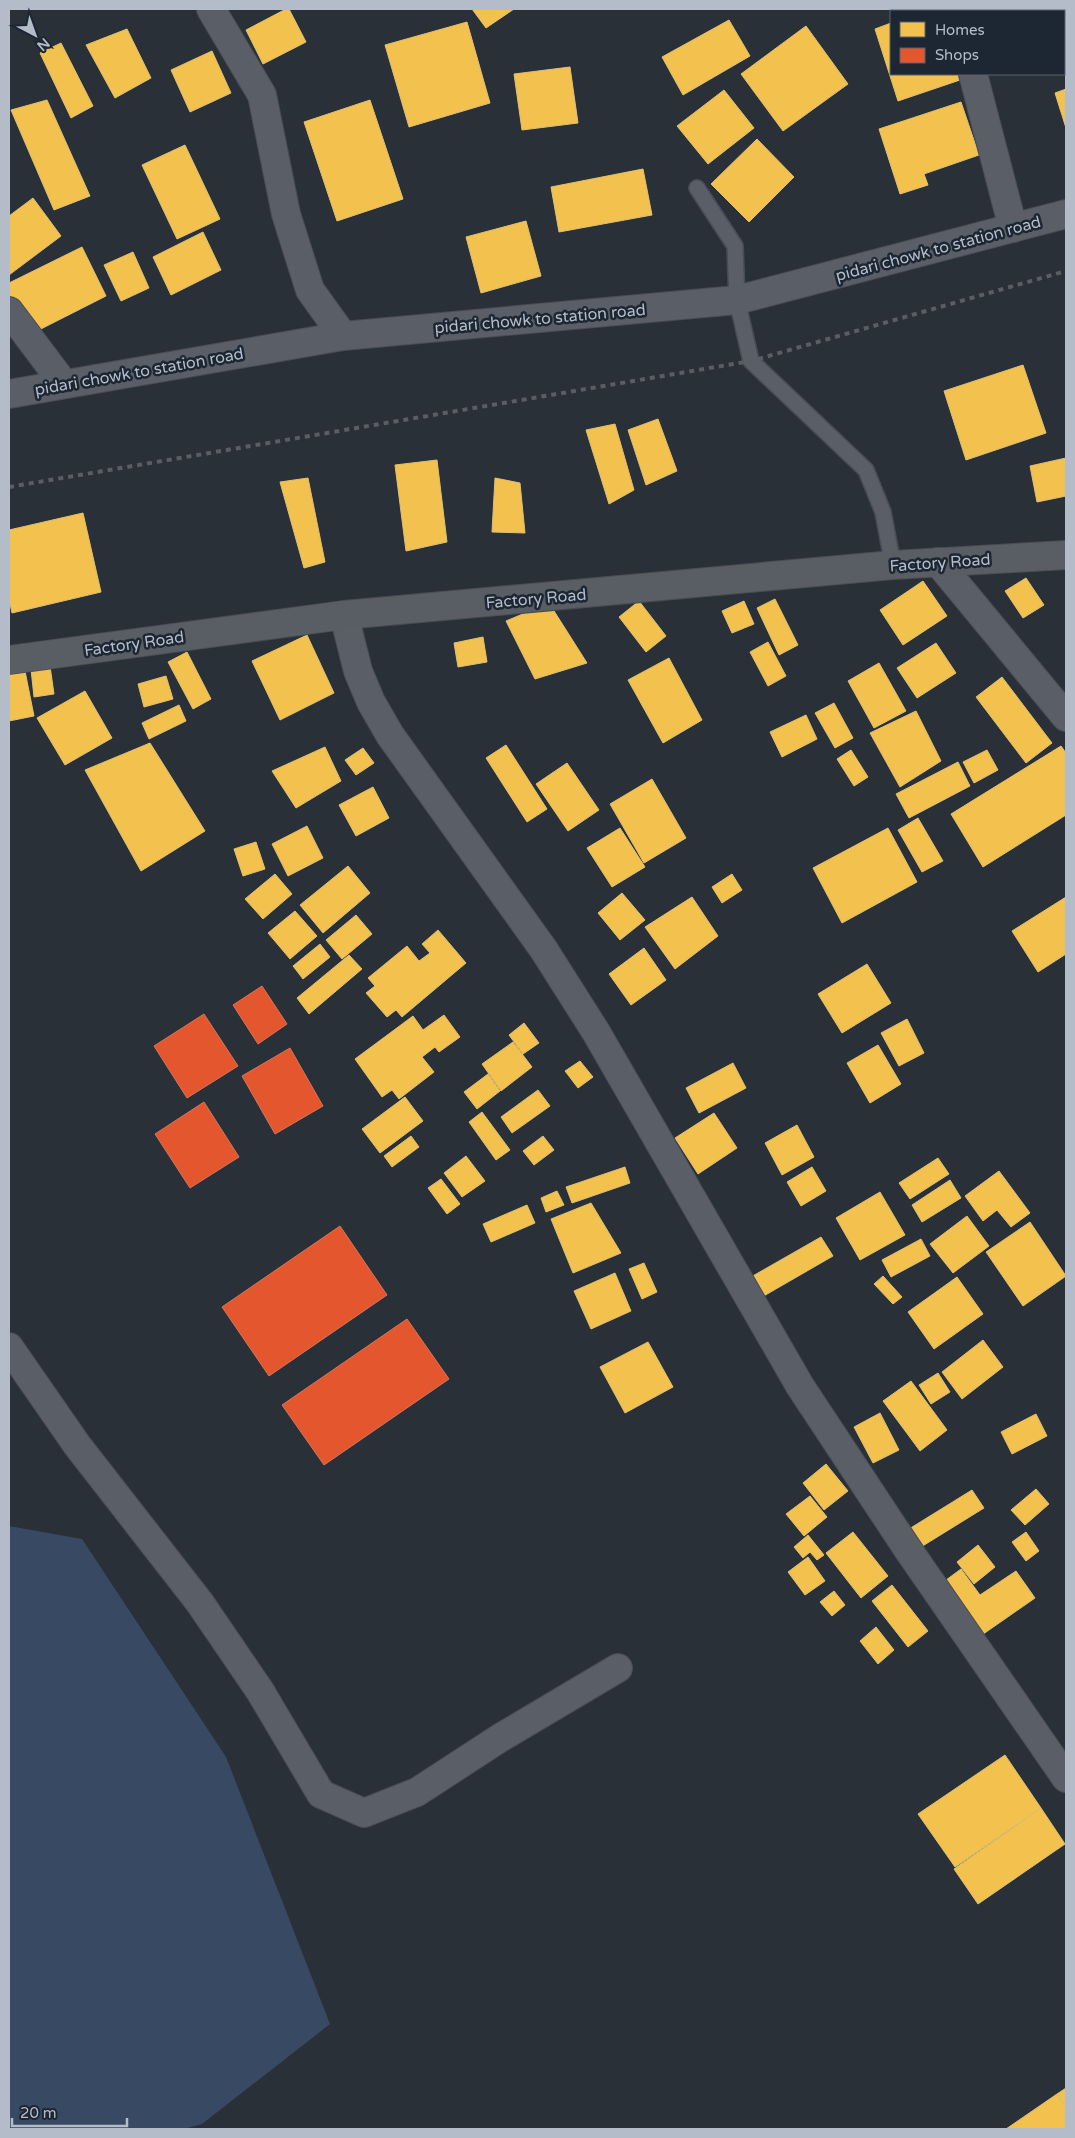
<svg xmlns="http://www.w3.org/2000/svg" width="1075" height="2138" font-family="'Varela Round',sans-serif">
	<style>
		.water { fill: #384963 }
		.homes { fill: #f2c14e; stroke: #dfc073 }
		.shops { fill: #e4572e; stroke: #d6755c }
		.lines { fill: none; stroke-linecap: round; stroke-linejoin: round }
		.lane-casing { stroke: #484c53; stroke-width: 18 }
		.street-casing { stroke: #484c53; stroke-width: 30 }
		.secondary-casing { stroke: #484c53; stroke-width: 30 }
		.lane { stroke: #5a5e66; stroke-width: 15 }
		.street { stroke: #5a5e66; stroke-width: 28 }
		.secondary { stroke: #595d64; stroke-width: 28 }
		.rail { stroke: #595d64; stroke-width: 4; stroke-dasharray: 5 5; stroke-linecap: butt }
		.labels { text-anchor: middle; stroke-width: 5; stroke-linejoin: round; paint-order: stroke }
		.street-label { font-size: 16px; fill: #b4bcc9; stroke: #1d2633 }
	</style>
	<rect width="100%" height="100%" fill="#2a3038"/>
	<polygon class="water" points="9,1526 82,1539 226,1757 330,2024 202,2124 184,2129 9,2129"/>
	<g class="homes">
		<polygon points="286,9 289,9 306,42 263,64 246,30"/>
		<polygon points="472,9 514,9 486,28"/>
		<polygon points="729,20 750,56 683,95 662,57"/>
		<polygon points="467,22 490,103 409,127 385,45"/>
		<polygon points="891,23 891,74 961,74 963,79 898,101 875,29"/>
		<polygon points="806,26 848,84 783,131 741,74"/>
		<polygon points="127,29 151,78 115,98 86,45"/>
		<polygon points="61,43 93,106 71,118 40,53"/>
		<polygon points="212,51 231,93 190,112 171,70"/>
		<polygon points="570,67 578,123 522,130 514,74"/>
		<polygon points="1066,89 1066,128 1055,93"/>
		<polygon points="724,90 754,128 708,164 677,126"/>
		<polygon points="47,100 90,196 54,210 11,110"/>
		<polygon points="370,100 403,199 337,221 304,122"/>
		<polygon points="961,102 979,155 924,174 928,185 900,194 879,129"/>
		<polygon points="757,139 794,177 749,222 711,184"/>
		<polygon points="185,145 220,219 177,239 142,165"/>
		<polygon points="643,169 652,215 559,232 551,187"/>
		<polygon points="33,198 61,236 9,275 9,216"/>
		<polygon points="526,221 541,276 481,293 466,237"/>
		<polygon points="203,232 221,270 171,295 153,257"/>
		<polygon points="82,247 106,296 29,335 9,293 9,283"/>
		<polygon points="133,252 149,288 121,301 104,265"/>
		<polygon points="1023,365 1046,433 966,460 944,391"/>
		<polygon points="658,419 677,471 646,485 628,430"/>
		<polygon points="615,424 634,490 609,504 586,430"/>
		<polygon points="1066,458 1066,496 1037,502 1030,466"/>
		<polygon points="437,460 447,542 406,551 395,465"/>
		<polygon points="308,478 325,562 304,568 280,482"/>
		<polygon points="495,478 520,483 525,533 492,532"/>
		<polygon points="83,513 101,592 12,613 9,599 9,530"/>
		<polygon points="1026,578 1044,605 1023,618 1005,591"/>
		<polygon points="923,581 947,616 903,645 880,610"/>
		<polygon points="775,599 798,645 779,655 757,608"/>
		<polygon points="639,601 666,636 646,652 619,617"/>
		<polygon points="744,601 754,624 732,633 722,611"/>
		<polygon points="549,603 587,663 535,679 506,621"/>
		<polygon points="307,635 334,693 280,720 252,661"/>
		<polygon points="483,637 487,662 458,667 454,643"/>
		<polygon points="768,642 786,676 768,686 750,652"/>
		<polygon points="936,643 956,673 917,698 897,668"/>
		<polygon points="187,652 211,699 193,709 168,662"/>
		<polygon points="669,658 702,720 663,743 628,680"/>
		<polygon points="879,663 906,711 874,728 848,681"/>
		<polygon points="24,666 34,716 9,721 9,669"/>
		<polygon points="50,666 54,694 34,697 31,669"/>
		<polygon points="166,676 173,699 144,707 138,684"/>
		<polygon points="1002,677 1052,743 1026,763 976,697"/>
		<polygon points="85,691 112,738 65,765 37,718"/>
		<polygon points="834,703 853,738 835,748 815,713"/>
		<polygon points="179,705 186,721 149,739 142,723"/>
		<polygon points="916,711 941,761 900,787 870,733"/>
		<polygon points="806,715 817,739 782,757 770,732"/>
		<polygon points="150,743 205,831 141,871 85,770"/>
		<polygon points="506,745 547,809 527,822 486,758"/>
		<polygon points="1061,746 1066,753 1066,815 983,867 951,814"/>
		<polygon points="325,747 341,781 296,808 272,771"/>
		<polygon points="363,748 374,763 356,775 345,760"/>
		<polygon points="851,750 868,777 854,786 837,759"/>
		<polygon points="987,750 998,770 974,783 963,762"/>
		<polygon points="958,762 970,786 909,818 896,794"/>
		<polygon points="567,763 599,810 568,831 536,784"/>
		<polygon points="652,779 686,838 644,863 610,804"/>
		<polygon points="373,787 389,818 356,836 339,805"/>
		<polygon points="918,818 943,861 922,872 898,830"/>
		<polygon points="307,826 323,858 288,876 272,844"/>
		<polygon points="620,828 645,867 612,887 587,848"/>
		<polygon points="888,828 917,882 842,923 813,868"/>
		<polygon points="256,842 265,869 243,876 234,849"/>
		<polygon points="348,866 370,893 323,933 300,905"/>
		<polygon points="275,874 292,894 263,919 245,899"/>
		<polygon points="732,874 742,890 722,903 712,887"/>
		<polygon points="622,893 645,920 620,940 598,913"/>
		<polygon points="692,897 718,936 675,969 645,927"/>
		<polygon points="1066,897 1066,954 1038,972 1012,931"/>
		<polygon points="295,911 317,936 290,959 268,933"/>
		<polygon points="356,915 372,934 342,959 326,940"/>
		<polygon points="438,930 466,963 402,1017 396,1010 387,1017 366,993 375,986 368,978 407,946 419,961 430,953 422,944"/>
		<polygon points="320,944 330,957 303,979 293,966"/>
		<polygon points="644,948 666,980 631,1005 609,974"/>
		<polygon points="349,955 362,969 309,1014 297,998"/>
		<polygon points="867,964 891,1003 842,1033 818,994"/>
		<polygon points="444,1015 460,1037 439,1052 435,1047 422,1057 434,1072 399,1099 392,1090 382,1097 355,1059 413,1016 423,1030"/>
		<polygon points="907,1019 924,1053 899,1066 881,1033"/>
		<polygon points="524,1023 539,1043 523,1054 509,1035"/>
		<polygon points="513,1042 532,1067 501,1091 482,1064"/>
		<polygon points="878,1045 901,1084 870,1103 847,1063"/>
		<polygon points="580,1061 593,1077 578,1088 565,1071"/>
		<polygon points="733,1063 746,1088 699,1113 686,1088"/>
		<polygon points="488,1074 500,1091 477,1109 464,1092"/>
		<polygon points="538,1090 550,1106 512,1133 501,1117"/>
		<polygon points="405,1097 423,1121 380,1153 362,1129"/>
		<polygon points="482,1112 510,1150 496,1160 469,1122"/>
		<polygon points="714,1113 737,1148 698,1174 675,1138"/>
		<polygon points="797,1125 814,1157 782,1175 765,1143"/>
		<polygon points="411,1136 419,1147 392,1167 384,1156"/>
		<polygon points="543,1136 554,1150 534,1165 523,1151"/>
		<polygon points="466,1156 485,1181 462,1197 444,1173"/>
		<polygon points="938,1158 949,1174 910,1199 899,1183"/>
		<polygon points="625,1167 630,1183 572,1203 566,1187"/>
		<polygon points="812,1167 826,1191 801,1206 787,1182"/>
		<polygon points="999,1171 1030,1213 1011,1227 997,1210 983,1221 965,1196"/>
		<polygon points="441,1179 460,1204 447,1214 428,1188"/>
		<polygon points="950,1180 961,1198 922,1222 912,1205"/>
		<polygon points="557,1191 564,1205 546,1212 541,1198"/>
		<polygon points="880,1192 905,1235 860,1260 836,1218"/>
		<polygon points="591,1203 621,1253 573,1273 551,1219"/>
		<polygon points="527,1205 535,1223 491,1242 483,1224"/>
		<polygon points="967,1216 989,1246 953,1273 930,1244"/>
		<polygon points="1030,1222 1066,1276 1023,1306 986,1252"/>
		<polygon points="821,1237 833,1256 762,1297 751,1277"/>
		<polygon points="921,1239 930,1256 891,1277 882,1260"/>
		<polygon points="644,1263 657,1292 642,1299 629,1269"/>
		<polygon points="615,1273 631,1311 591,1329 574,1291"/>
		<polygon points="883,1276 902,1297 893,1304 874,1284"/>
		<polygon points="957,1277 983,1314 934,1349 908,1312"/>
		<polygon points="983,1340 1003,1367 962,1399 942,1372"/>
		<polygon points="648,1342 673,1387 625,1413 600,1367"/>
		<polygon points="938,1373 950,1392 931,1404 919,1385"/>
		<polygon points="911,1381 947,1430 920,1451 883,1401"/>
		<polygon points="880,1413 899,1450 873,1463 854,1427"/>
		<polygon points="1036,1414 1047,1436 1012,1454 1001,1432"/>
		<polygon points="826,1464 848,1491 824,1510 803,1483"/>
		<polygon points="1036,1489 1049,1504 1025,1525 1011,1510"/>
		<polygon points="972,1490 984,1508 921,1547 909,1529"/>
		<polygon points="810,1496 827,1517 804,1536 786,1514"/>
		<polygon points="853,1532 888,1576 861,1598 826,1553"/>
		<polygon points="1026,1532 1039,1551 1026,1561 1012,1542"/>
		<polygon points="808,1535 824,1555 817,1560 810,1552 803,1558 794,1547"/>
		<polygon points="978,1545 995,1567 974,1584 957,1562"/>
		<polygon points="808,1557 825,1581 805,1595 788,1572"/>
		<polygon points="961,1569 980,1595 1016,1571 1035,1598 979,1637 942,1583"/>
		<polygon points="892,1585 928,1631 908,1647 872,1601"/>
		<polygon points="834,1591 845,1605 832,1616 820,1602"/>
		<polygon points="876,1627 894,1650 878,1664 860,1641"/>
		<polygon points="1005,1755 1041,1808 955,1867 918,1814"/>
		<polygon points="1041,1808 1065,1844 978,1904 954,1869"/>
		<polygon points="1066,2088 1066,2108 1057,2094"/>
		<polygon points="1057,2094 1066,2108 1066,2129 1006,2129"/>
	</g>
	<g class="shops">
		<polygon points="262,986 287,1024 258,1044 233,1005"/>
		<polygon points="204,1014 238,1066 187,1098 154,1046"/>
		<polygon points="290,1048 323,1106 275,1134 242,1076"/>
		<polygon points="204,1102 239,1157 190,1188 155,1134"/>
		<polygon points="340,1226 387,1295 269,1376 222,1307"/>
		<polygon points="407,1319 449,1379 324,1465 282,1405"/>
	</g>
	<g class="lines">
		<defs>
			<polyline id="lane" points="697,188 735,246 737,300 751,361 866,470 883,512 893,565"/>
			<g id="street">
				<polyline points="211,9 262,95 286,214 310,290 343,336"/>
				<polyline points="956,9 957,11"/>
				<polyline points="973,74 1013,228"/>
				<polyline points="9,311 64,384"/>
				<polyline points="9,394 343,336 737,300 1066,214"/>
				<polyline points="938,562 1066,717"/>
				<polyline points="344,615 358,671 371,702 390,735 544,950 596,1032 800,1386 907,1548 1066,1778"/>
				<polyline points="9,1347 77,1445 200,1603 260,1691 321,1794 364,1813 417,1792 500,1738 618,1668"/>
			</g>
			<polyline id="secondary" points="9,660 344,615 893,565 1066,555"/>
		</defs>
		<use href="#lane" class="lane-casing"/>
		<use href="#street" class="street-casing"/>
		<use href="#secondary" class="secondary-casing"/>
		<use href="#lane" class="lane"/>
		<use href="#street" class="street"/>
		<use href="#secondary" class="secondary"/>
		<polyline class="rail" points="9,487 751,361 1066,271"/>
	</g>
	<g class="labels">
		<g class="street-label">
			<text transform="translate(938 248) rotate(-15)" y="6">pidari chowk to station road</text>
			<text transform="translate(540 318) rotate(-5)" y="6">pidari chowk to station road</text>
			<text transform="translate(139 371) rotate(-10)" y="6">pidari chowk to station road</text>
			<text transform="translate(940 562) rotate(-4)" y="6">Factory Road</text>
			<text transform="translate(536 598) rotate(-5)" y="6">Factory Road</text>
			<text transform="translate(134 643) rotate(-8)" y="6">Factory Road</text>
		</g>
	</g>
	<rect width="1075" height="2138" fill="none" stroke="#b4bcc9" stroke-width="20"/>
	<rect x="890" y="10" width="175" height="65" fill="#1d2633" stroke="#59626f"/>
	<rect x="900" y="22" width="25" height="15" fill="#f2c14e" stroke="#59626f"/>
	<text x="935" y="35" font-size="15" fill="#b4bcc9">Homes</text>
	<rect x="900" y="48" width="25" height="15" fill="#e4572e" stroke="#59626f"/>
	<text x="935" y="60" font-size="15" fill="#b4bcc9">Shops</text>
	<g transform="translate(35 35) rotate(139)" stroke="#1d2633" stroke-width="4" paint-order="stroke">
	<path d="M0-4L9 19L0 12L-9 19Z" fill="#b4bcc9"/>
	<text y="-8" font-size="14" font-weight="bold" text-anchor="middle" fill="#b4bcc9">N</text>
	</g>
	<path d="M12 2118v8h115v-8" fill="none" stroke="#b4bcc9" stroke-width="2.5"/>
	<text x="20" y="2118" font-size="15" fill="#b4bcc9" stroke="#1d2633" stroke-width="4" paint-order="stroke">20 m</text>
</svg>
